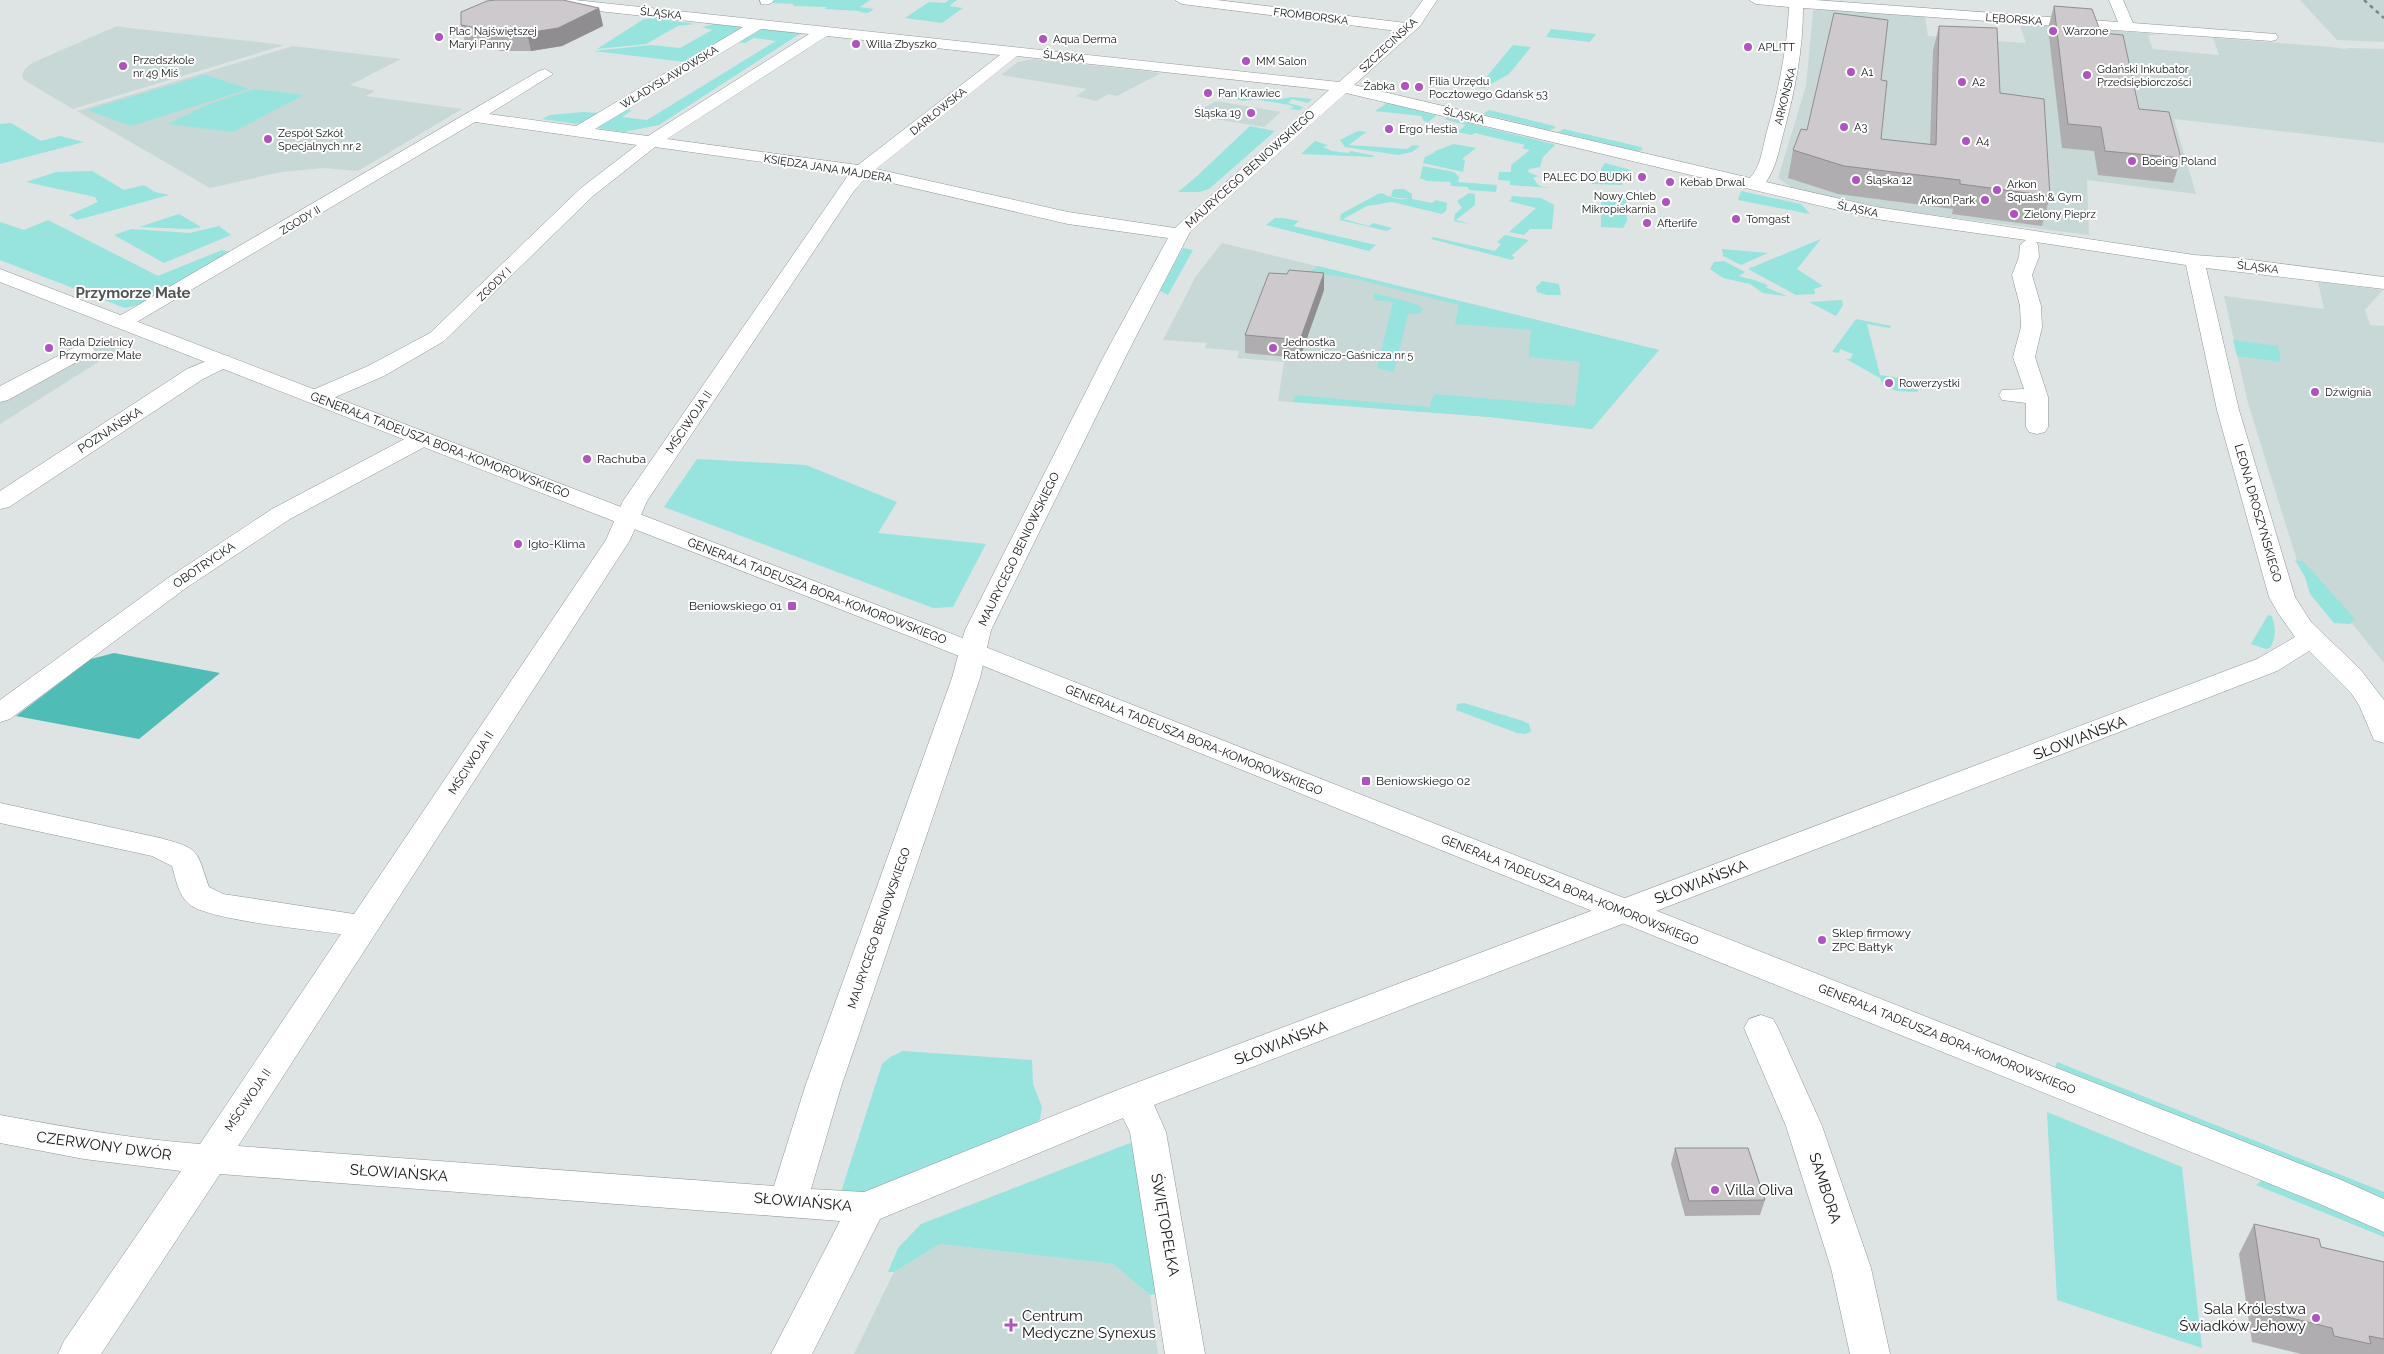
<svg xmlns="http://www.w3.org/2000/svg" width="2384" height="1354" font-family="Raleway,sans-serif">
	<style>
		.built { fill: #c8d8d6 }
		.green { fill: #97e3dd }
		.forest { fill: #4fbcb5 }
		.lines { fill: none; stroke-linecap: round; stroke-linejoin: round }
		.street-casing { stroke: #8f9595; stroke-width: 1 }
		.secondary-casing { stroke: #8f9595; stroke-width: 1 }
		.street { fill: #fff; fill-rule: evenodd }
		.secondary { fill: #fff; fill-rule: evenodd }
		.rail { stroke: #808484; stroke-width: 2.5; stroke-dasharray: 4 4; stroke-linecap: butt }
		.wall { fill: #b0adb0 }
		.shaded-wall { fill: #908d90 }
		.building { fill: #cdc9cd; stroke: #908d90 }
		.poi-dot { fill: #af53be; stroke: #fff; stroke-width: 2 }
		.labels { text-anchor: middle; stroke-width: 4; stroke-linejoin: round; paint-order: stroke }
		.far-street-label { font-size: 11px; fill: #121414; stroke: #fff }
		.far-poi-label { font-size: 11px; fill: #121414; stroke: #fff; text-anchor: start }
		.street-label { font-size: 12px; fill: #121414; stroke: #fff }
		.poi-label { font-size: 12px; fill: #121414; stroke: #fff; text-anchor: start }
		.far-district-label { font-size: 15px; font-weight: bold; fill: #505655; stroke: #fff }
		.near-street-label { font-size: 15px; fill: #121414; stroke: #fff }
		.near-poi-label { font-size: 15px; fill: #121414; stroke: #fff; text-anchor: start }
	</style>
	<rect width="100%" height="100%" fill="#dde4e3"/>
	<g class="built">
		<polygon points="2300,0 2384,0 2384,42 2337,40"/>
		<polygon points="1821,9 1925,17 1928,36 2026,43 2019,23 2156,34 2148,36 2153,49 2219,55 2213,38 2332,47 2350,50 2346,48 2384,49 2384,143 2174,119 2196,194 2087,180 2089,235 1887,209 1792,188 1778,178 1806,86 1813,11"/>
		<polygon points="117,26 129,28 285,45 73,109 24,80 22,75 25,69 32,63"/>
		<polygon points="293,46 401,59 350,85 375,91 366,96 462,109 358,171 324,168 281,172 210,188 77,111"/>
		<polygon points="1033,59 1161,73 1117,96 1109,94 1096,101 1076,96 1087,89 1001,75 1018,62"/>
		<polygon points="1216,101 1281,112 1264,127 1191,115"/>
		<polygon points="1222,243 1659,350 1592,429 1490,417 1278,401 1284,362 1237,358 1239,351 1205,348 1207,343 1163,340 1196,276"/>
		<polygon points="2318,282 2383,290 2365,310 2370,325 2384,326 2384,663 2350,621 2298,564 2248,403 2224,296 2324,309"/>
		<polygon points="100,342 119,349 0,424 0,400"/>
		<polygon points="940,1244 1113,1264 1150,1295 1158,1354 854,1354 894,1272"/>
	</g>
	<g class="green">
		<polygon points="775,0 870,0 860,7 874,9 868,13 859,12 860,11 825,9 827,7 793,6 794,4 770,3"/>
		<polygon points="949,0 957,0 949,6 963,8 942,23 905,18 929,2 945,3"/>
		<polygon points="654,18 695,24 678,26 646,44 597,49 644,19"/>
		<polygon points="714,24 744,27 686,62 593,51 651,45 680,48 712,30 702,27"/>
		<polygon points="758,29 801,33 659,125 624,132 591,127 621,109 632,110 622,117 647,120 776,41 754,38 745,43 735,42"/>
		<polygon points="1551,29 1596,34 1590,42 1546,37"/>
		<polygon points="1513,45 1531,47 1509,74 1484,88 1478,87"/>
		<polygon points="205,75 249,89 131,126 87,110"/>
		<polygon points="254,89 304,95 233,132 168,124 209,104"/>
		<polygon points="1239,93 1247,93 1241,96 1276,100 1292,97 1312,99 1308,103 1292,99 1288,103 1303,107 1300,110 1289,109 1294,107 1290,105 1254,99 1244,101 1231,98"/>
		<polygon points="1387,103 1435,115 1436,116 1428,122 1424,121 1421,116 1375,111"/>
		<polygon points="1489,110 1554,126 1556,128 1548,130 1483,114"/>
		<polygon points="584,112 599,113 578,124 542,119 550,115"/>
		<polygon points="1448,118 1553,144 1555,145 1543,157 1540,167 1529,169 1528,172 1538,176 1533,178 1539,186 1551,188 1510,185 1510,181 1498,180 1499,172 1511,172 1511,165 1530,150 1522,148 1525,145 1475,133 1472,135 1457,132 1466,125 1443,119"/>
		<polygon points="11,123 41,141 60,136 84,142 0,164 0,124"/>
		<polygon points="1250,126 1275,131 1209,189 1199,192 1178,192 1196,177"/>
		<polygon points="1564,129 1641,147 1643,150 1636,151 1558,132"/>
		<polygon points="1358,131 1366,132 1349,145 1407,149 1413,145 1420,146 1412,152 1398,155 1345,147 1340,140"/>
		<polygon points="1315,141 1328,145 1323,147 1332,151 1348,153 1351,151 1375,156 1373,157 1301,154"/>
		<polygon points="1454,144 1476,148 1462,159 1465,160 1463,172 1423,163 1425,157 1434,153 1435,151"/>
		<polygon points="1605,163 1631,170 1622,179 1622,185 1592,184 1592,182 1601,182 1601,169"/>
		<polygon points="1423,166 1454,172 1459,177 1458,182 1497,185 1496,192 1469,190 1468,187 1451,186 1450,182 1427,181 1420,178"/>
		<polygon points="92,171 124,190 144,185 155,192 169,195 77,220 69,215 98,202 95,197 26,182 56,172"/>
		<path d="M 1396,189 L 1404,189 L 1412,194 L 1412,199 L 1432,203 L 1436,200 L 1447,203 L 1446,211 L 1442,214 L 1392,202 L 1367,206 L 1343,219 L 1369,226 L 1373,223 L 1392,228 L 1387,231 L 1340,220 L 1341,214 L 1378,194 L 1382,193 C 1390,198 1398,200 1409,199 L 1391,197 L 1393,190 Z"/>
		<polygon points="1741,191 1801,204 1810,214 1738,200"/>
		<polygon points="1469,193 1475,194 1475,205 1456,220 1474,225 1454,221 1455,214 1462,208 1457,201"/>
		<polygon points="1511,196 1541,198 1554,205 1552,229 1530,229 1524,235 1509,232 1536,208 1509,201 1512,198"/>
		<polygon points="1601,197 1626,198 1626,210 1601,206"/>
		<polygon points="1601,209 1627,213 1627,221 1623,228 1601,227"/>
		<polygon points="179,214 201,227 190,229 139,227"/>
		<polygon points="1275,218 1283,218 1299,221 1293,226 1376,245 1369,251 1266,225"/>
		<polygon points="48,220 158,276 222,250 231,252 142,304 125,308 0,260 0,222 24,230"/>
		<polygon points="219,226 231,235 164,263 114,235 131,229 190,233"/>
		<polygon points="1505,235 1529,240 1511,256 1515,257 1512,260 1431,239 1433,237 1495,251 1501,244 1497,242"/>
		<polygon points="1821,239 1797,269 1823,286 1814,289 1815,294 1796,295 1748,269"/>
		<polygon points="1183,248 1193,250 1168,295 1160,291"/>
		<polygon points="1722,249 1768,253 1741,265 1723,256"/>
		<path d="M 1724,261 L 1745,272 L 1739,276 C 1749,279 1760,281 1769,286 L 1765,287 L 1787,296 L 1763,293 L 1750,284 L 1723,278 L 1710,269 L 1714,262 Z"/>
		<polygon points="1318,266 1659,350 1592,429 1490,417 1293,402 1295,395 1429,407 1434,394 1575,406 1580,362 1529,357 1531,330 1455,324 1459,305 1356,279 1310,272"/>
		<polygon points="1542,281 1559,284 1561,295 1547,295 1537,292 1536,287"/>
		<polygon points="1374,293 1416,304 1423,309 1420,314 1408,314 1394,372 1377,368 1393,302 1373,300"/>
		<polygon points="1842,300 1843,305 1836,316 1809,302"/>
		<polygon points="1856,319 1891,326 1890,328 1867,324 1880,375 1915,380 1918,392 1897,391 1883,386 1880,378 1846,359 1850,359 1853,354 1840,349 1839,353 1832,352"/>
		<polygon points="2233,340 2278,346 2281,362 2237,356"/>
		<polygon points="697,459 806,465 897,502 878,533 986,544 953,607 933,608 664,507"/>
		<polygon points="2295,560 2304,562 2355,619 2350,624 2334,623 2310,594 2305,577"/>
		<path d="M 2268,615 L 2272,616 C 2276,628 2276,638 2270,648 L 2266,649 L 2251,644 Z"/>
		<polygon points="1464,703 1523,721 1529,724 1531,732 1525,734 1517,733 1456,710 1457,704"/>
		<polygon points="903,1051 1032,1060 1033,1084 1042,1107 1040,1119 1034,1124 861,1193 841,1192 882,1064 890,1057"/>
		<polygon points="2057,1062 2384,1192 2384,1201 2055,1068"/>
		<polygon points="2047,1112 2182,1167 2202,1348 2057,1300"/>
		<polygon points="1130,1143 1133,1147 1157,1294 1150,1295 1113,1264 940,1244 894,1272 888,1272 898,1248 921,1224"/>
		<polygon points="2262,1180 2384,1232 2384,1237 2256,1185"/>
	</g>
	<polygon class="forest" points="114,653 220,673 139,739 16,716 91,659"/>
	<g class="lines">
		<defs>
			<g id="street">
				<path d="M 528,0 L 575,0 L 1339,82 L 1397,31 L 1182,4 L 1175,0 L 1217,0 L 1406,23 L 1423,0 L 1437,0 L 1420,26 L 1354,85 L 1750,178 C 1761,166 1762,150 1766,135 C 1778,92 1787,51 1789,7 L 1756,4 L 1749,0 L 1815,0 L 2118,22 L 2109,0 L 2123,0 L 2133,23 L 2276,34 L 2278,37 L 2276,40 L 2271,41 L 1803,8 C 1803,50 1795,90 1784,131 C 1779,149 1777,166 1766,182 L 1876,207 L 2194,255 L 2236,258 L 2384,277 L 2384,289 L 2206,268 L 2239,410 L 2295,597 L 2311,622 L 2360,669 L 2384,700 L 2384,743 L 2374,740 L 2359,705 L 2351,693 L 2309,651 L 2277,671 L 1154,1105 L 1166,1132 L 1205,1354 L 1165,1354 L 1130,1132 L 1123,1118 L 880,1219 L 812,1354 L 771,1354 L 840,1221 L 220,1174 L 101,1354 L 58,1354 L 64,1341 L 181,1171 L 84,1159 L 0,1143 L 0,1115 C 66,1127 132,1139 200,1144 L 341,934 C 312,930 207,920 189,904 C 178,895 176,879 172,866 L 152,856 L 0,823 L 0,803 L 160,838 C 201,849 196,850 209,887 L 223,894 L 354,914 L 606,540 L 623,501 L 849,174 L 655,147 L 593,196 L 444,341 L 384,376 L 324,402 L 316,404 L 308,402 L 305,397 L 308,392 L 368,366 L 430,333 L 581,188 L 637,145 L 475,122 L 130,326 L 123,328 L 116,326 L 113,322 L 116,318 L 539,71 L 545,69 L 553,74 L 489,114 L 576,126 L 743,27 L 535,4 ZM 761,29 L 809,34 L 648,136 L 595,129 ZM 827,36 L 1000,55 L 858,165 L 667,139 ZM 1017,56 L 1329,90 L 1175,228 L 1068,212 L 876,169 ZM 1346,93 L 1876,219 L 2026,240 L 2020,245 L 2019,257 L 2012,275 L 2020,306 L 2021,327 L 2013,357 L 2024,389 L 2002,390 L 1999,395 L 2002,400 L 2026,403 L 2026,427 L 2029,432 L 2037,434 L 2045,432 L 2048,427 L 2048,397 L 2035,357 L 2042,327 L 2041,306 L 2032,275 L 2039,257 L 2038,245 L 2036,242 L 2186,265 L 2217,410 L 2269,597 L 2278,613 L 2295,637 L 2257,659 L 1120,1089 L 864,1192 L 811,1189 L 841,1087 L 980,678 L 991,630 L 1127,354 L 1190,232 ZM 866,177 L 1068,224 L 1168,238 L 1105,354 L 965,630 L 952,678 L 805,1087 L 774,1186 L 238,1146 L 630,540 L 647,501 L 854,191 Z"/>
				<path d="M 760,0 L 774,0 C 770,5 767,5 761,4 Z"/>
				<polygon points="84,344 91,346 95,350 91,354 8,400 0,402 0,386 77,346"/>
				<polygon points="221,355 229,356 232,361 229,366 203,379 9,507 0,509 0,491 187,369"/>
				<polygon points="422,432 430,434 433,439 430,444 290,519 186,588 10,719 0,722 0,700 168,578 272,509 414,434"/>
				<polygon points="1761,1015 1773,1019 1778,1028 1822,1126 1871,1268 1890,1354 1850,1354 1831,1268 1786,1126 1744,1028 1749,1019"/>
			</g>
			<polygon id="secondary" points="0,269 937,628 2339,1179 2384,1199 2384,1232 2313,1201 919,640 0,282"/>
		</defs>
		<use href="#street" class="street-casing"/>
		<use href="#secondary" class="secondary-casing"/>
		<use href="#street" class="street"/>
		<use href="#secondary" class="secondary"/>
		<polyline class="rail" points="2364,0 2384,18"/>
	</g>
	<g class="wall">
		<polygon points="2054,6 2101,33 2139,109 2181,158 2173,183 2098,175 2094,151 2062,148 2048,28"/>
		<polygon points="599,8 603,26 562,46 531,51 501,51 465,43 461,25"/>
		<polygon points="1939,26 2000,93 2050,196 2042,226 1952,214 1953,209 1838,194 1788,178 1793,150 1807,130 1881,80 1881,139 1930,145 1933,51"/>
		<polygon points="1324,290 1300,358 1245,353 1245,335"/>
		<polygon points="1675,1148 1765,1200 1760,1215 1685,1216 1671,1164"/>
		<polygon points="2254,1224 2321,1247 2384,1262 2384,1354 2301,1354 2252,1342 2239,1254"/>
	</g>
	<g class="shaded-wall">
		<polygon points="599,8 603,26 562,46 531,51 527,33"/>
		<polygon points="1324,273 1324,290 1300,358 1300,340"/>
	</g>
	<g class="building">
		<polygon points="495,0 563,0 599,8 558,28 527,33 498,32 461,25 461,12 487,1"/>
		<polygon points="2054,6 2092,9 2101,33 2123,35 2139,109 2169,112 2181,158 2105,151 2101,127 2068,124"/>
		<polygon points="1834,13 1888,20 1881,80 1887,81 1881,139 1936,145 1939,26 1997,28 2000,93 2044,99 2050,196 1960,184 1960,180 1844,166 1793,150 1801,129 1807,130"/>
		<polygon points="1289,270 1324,273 1300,340 1245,335 1269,273 1287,274"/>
		<polygon points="1675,1148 1748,1148 1765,1200 1689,1201"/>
		<polygon points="2254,1224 2319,1239 2321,1247 2384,1262 2384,1339 2369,1336 2371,1344 2334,1336 2332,1328 2267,1312"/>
	</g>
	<g class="poi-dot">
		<circle cx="2053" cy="31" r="5"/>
		<circle cx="439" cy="37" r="5"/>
		<circle cx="1043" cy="39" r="5"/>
		<circle cx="856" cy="44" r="5"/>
		<circle cx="1748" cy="47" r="5"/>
		<circle cx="1246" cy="61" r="5"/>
		<circle cx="123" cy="66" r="5"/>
		<circle cx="1851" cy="72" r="5"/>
		<circle cx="2087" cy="75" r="5"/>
		<circle cx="1962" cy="82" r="5"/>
		<circle cx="1405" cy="86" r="5"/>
		<circle cx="1419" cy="87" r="5"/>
		<circle cx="1208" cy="93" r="5"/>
		<circle cx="1251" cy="113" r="5"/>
		<circle cx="1844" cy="127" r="5"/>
		<circle cx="1389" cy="129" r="5"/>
		<circle cx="268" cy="139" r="5"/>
		<circle cx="1966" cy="141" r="5"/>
		<circle cx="2132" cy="161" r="5"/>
		<circle cx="1642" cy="177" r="5"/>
		<circle cx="1856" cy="180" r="5"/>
		<circle cx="1670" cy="182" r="5"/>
		<circle cx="1997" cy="190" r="5"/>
		<circle cx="1985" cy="200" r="5"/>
		<circle cx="1666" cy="202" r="5"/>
		<circle cx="2014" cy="214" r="5"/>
		<circle cx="1736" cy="219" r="5"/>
		<circle cx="1647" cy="223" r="5"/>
		<circle cx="49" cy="348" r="5"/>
		<circle cx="1273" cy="348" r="5"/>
		<circle cx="1889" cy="383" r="5"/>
		<circle cx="2315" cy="392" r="5"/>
		<circle cx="587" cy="459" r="5"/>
		<circle cx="518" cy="544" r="5"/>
		<rect x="787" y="601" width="10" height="10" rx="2.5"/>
		<rect x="1361" y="776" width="10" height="10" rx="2.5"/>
		<circle cx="1822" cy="940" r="5"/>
		<circle cx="1715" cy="1190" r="5"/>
		<circle cx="2316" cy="1318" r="5"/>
		<path d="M1008.5 1317.5h5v5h5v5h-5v5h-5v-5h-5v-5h5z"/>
	</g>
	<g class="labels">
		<g class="far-street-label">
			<text transform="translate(661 13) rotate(6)" y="4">ŚLĄSKA</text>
			<text transform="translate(1311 16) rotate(7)" y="4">FROMBORSKA</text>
			<text transform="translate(2014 19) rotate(4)" y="4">LĘBORSKA</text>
			<text transform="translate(1388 45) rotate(-43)" y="4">SZCZECIŃSKA</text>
			<text transform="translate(1064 56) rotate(6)" y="4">ŚLĄSKA</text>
			<text transform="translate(669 77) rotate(-31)" y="4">WŁADYSŁAWOWSKA</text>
			<text transform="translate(1785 96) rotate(-76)" y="4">ARKOŃSKA</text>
			<text transform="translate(938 111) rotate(-39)" y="4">DARŁOWSKA</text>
			<text transform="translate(1464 115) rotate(13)" y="4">ŚLĄSKA</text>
			<text transform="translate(828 168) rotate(9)" y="4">KSIĘDZA JANA MAJDERA</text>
			<text transform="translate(1858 209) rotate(12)" y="4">ŚLĄSKA</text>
			<text transform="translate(300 220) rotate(-31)" y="4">ZGODY II</text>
			<text transform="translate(2258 267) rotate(7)" y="4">ŚLĄSKA</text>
			<text transform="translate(494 284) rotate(-45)" y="4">ZGODY I</text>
		</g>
		<g class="far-poi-label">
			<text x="449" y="35">Plac Najświętszej<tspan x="449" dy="13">Maryi Panny</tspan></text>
			<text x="2063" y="35">Warzone</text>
			<text x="1053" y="43">Aqua Derma</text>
			<text x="866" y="48">Willa Zbyszko</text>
			<text x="1758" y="51">APL!TT</text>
			<text x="133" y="64">Przedszkole<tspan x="133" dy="13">nr 49 Miś</tspan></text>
			<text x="1256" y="65">MM Salon</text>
			<text x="2097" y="73">Gdański Inkubator<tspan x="2097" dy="13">Przedsiębiorczości</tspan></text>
			<text x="1861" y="76">A1</text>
			<text x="1429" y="85">Filia Urzędu<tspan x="1429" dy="13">Pocztowego Gdańsk 53</tspan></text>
			<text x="1972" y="86">A2</text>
			<text x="1395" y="90" text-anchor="end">Żabka</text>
			<text x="1218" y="97">Pan Krawiec</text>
			<text x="1241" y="117" text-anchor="end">Śląska 19</text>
			<text x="1854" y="131">A3</text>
			<text x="1399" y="133">Ergo Hestia</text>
			<text x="278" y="137">Zespół Szkół<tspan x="278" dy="13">Specjalnych nr 2</tspan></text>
			<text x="1976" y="145">A4</text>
			<text x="2142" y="165">Boeing Poland</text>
			<text x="1632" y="181" text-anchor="end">PALEC DO BUDKi</text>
			<text x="1866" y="184">Śląska 12</text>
			<text x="1680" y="186">Kebab Drwal</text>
			<text x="2007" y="188">Arkon<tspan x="2007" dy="13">Squash &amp; Gym</tspan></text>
			<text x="1656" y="200" text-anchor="end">Nowy Chleb<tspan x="1656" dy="13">Mikropiekarnia</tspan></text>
			<text x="1975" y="204" text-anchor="end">Arkon Park</text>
			<text x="2024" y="218">Zielony Pieprz</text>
			<text x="1746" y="223">Tomgast</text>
			<text x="1657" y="227">Afterlife</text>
			<text x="59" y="346">Rada Dzielnicy<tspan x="59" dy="13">Przymorze Małe</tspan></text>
			<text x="1283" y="346">Jednostka<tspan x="1283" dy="13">Ratowniczo-Gaśnicza nr 5</tspan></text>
			<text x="1899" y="387">Rowerzystki</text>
			<text x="2325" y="396">Dźwignia</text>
		</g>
		<g class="street-label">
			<text transform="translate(1250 169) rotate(-42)" y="4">MAURYCEGO BENIOWSKIEGO</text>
			<text transform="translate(689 422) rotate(-56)" y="4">MŚCIWOJA II</text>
			<text transform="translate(110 430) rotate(-33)" y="4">POZNAŃSKA</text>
			<text transform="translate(440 445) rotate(21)" y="4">GENERAŁA TADEUSZA BORA-KOMOROWSKIEGO</text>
			<text transform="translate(2258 513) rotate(74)" y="4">LEONA DROSZYŃSKIEGO</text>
			<text transform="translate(1019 549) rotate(-64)" y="4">MAURYCEGO BENIOWSKIEGO</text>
			<text transform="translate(204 565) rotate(-34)" y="4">OBOTRYCKA</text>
			<text transform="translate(817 591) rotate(21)" y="4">GENERAŁA TADEUSZA BORA-KOMOROWSKIEGO</text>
			<text transform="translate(1194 740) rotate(22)" y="4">GENERAŁA TADEUSZA BORA-KOMOROWSKIEGO</text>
			<text transform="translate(471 763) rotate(-57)" y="4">MŚCIWOJA II</text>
			<text transform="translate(1570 890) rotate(22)" y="4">GENERAŁA TADEUSZA BORA-KOMOROWSKIEGO</text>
			<text transform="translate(879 928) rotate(-71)" y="4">MAURYCEGO BENIOWSKIEGO</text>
			<text transform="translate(1947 1039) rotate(22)" y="4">GENERAŁA TADEUSZA BORA-KOMOROWSKIEGO</text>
			<text transform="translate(248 1100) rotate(-56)" y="4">MŚCIWOJA II</text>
		</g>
		<g class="poi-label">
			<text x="597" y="463">Rachuba</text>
			<text x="528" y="548">Igło-Klima</text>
			<text x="782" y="610" text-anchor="end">Beniowskiego 01</text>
			<text x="1376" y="785">Beniowskiego 02</text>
			<text x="1832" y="937">Sklep firmowy<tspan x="1832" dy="14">ZPC Bałtyk</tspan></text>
		</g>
		<g class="far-district-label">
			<text x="133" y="298">Przymorze Małe</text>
		</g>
		<g class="near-street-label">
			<text transform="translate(2080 738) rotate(-21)" y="5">SŁOWIAŃSKA</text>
			<text transform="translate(1701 882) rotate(-21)" y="5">SŁOWIAŃSKA</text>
			<text transform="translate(1281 1043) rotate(-21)" y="5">SŁOWIAŃSKA</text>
			<text transform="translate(104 1146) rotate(8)" y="5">CZERWONY DWÓR</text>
			<text transform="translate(399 1173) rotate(4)" y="5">SŁOWIAŃSKA</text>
			<text transform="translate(1825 1188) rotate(72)" y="5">SAMBORA</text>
			<text transform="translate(803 1202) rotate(5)" y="5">SŁOWIAŃSKA</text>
			<text transform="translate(1165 1225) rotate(80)" y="5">ŚWIĘTOPEŁKA</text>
		</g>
		<g class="near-poi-label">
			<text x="1725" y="1195">Villa Oliva</text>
			<text x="2306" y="1314" text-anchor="end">Sala Królestwa<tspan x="2306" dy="17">Świadków Jehowy</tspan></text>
			<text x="1022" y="1321">Centrum<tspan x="1022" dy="17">Medyczne Synexus</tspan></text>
		</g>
	</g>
</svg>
